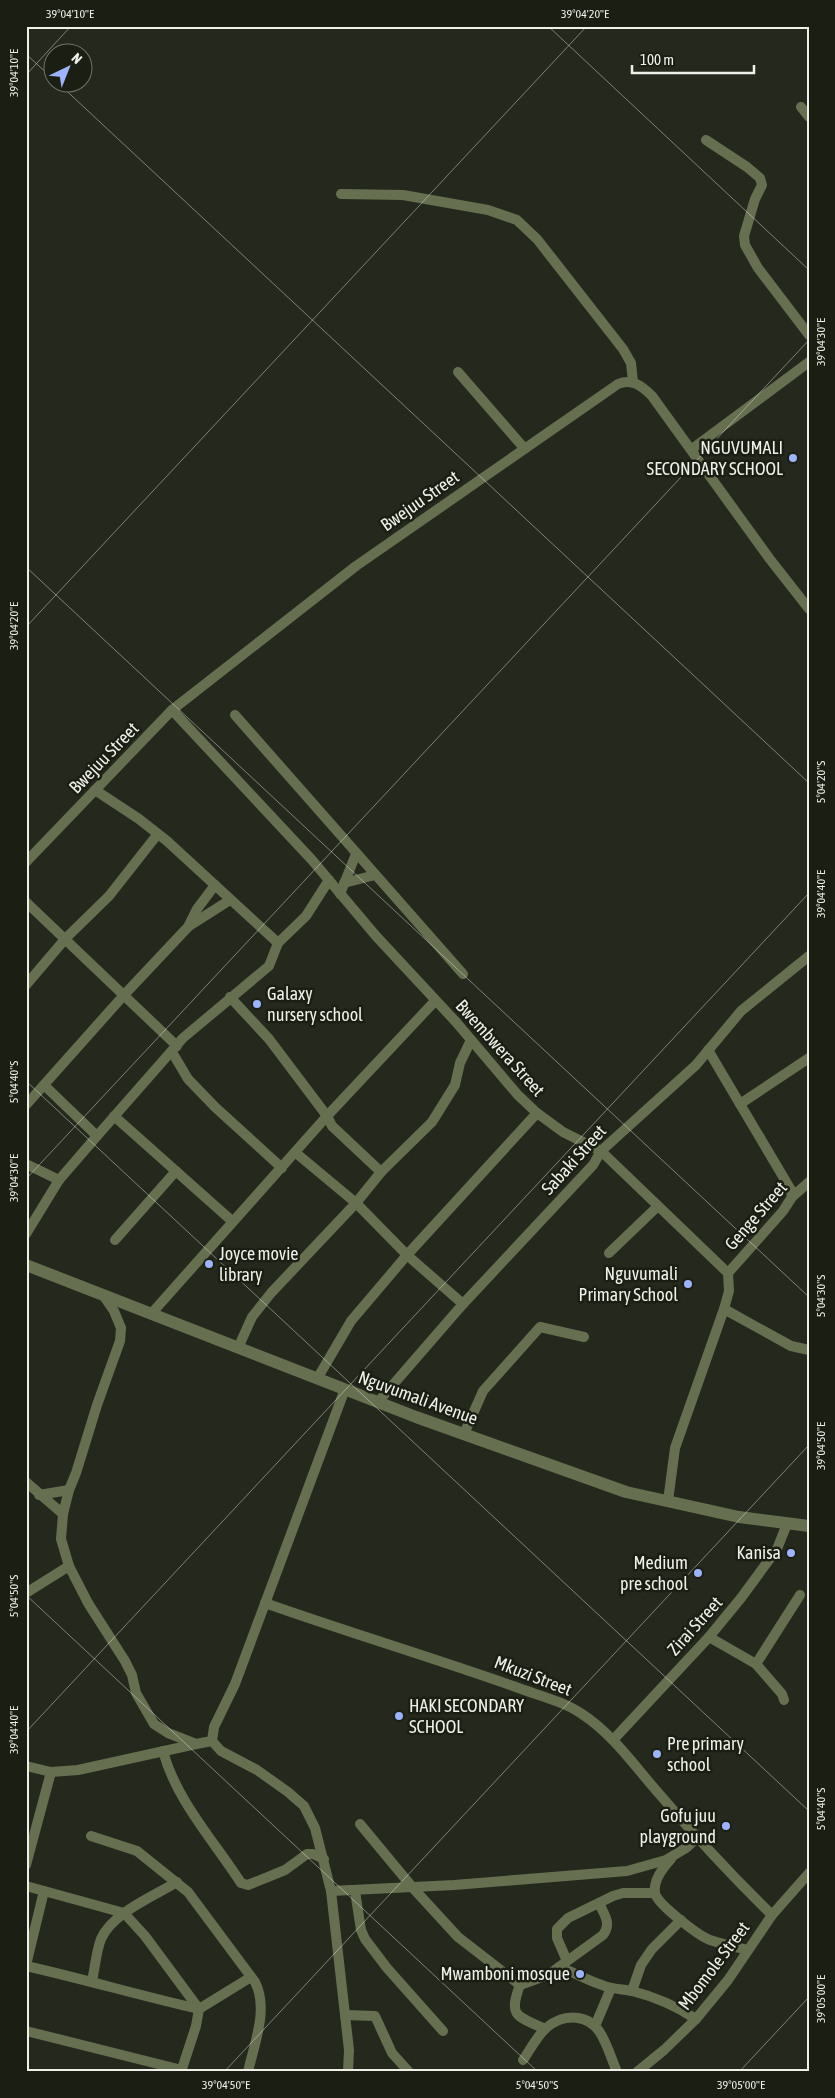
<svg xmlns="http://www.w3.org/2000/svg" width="835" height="2098" font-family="'Asap Condensed',sans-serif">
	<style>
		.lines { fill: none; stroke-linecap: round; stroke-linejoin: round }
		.minor { stroke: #666f4f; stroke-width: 10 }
		.tertiary { stroke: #666f4f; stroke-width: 12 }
		.ticks { fill: none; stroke: #eef0e9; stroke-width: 1; stroke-opacity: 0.45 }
		.poi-dot { fill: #9eb3fd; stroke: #1b1e13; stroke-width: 2 }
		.labels { text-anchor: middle; stroke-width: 5; stroke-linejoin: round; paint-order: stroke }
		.poi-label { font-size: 18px; fill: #eef0e9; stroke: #1b1e13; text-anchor: end }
		.street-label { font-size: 18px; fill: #eef0e9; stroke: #1b1e13 }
		.neatline { fill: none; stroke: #eef0e9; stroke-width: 2 }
		.ticks-label { font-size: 12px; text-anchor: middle; fill: #eef0e9 }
	</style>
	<rect width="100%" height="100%" fill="#25281d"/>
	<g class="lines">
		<g class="minor">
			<polyline points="801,107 809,117"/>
			<polyline points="706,140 747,167 760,178 762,185 755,199 744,236 745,245 758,268 809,335"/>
			<polyline points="341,194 403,195 488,210 517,220 537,239 623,349 631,363 633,382"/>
			<polyline points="458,372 524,448"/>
			<polyline points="692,449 809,362"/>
			<polyline points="172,710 312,860 376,936 456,1022 517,1094 537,1113 563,1132 601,1151 728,1273 729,1291 724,1309 675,1448 668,1501"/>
			<polyline points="235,715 463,974"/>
			<polyline points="95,790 139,819 167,841 278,943"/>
			<path d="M 26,862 L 172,710 L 356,566 L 618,384 C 632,378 642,386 652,396 L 769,558 L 809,609"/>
			<polyline points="344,883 375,875"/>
			<polyline points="340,894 356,854"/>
			<polyline points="26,902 177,1046"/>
			<polyline points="189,926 230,900"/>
			<polyline points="26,985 66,938 109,896 157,835"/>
			<polyline points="230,997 269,1039 327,1116 332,1126 381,1172"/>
			<polyline points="708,1050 791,1190 792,1197"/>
			<polyline points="172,1052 188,1079 215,1107 282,1168"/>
			<polyline points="44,1085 97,1136"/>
			<polyline points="740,1104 809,1058"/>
			<polyline points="26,1105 124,995 188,927 197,909 215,885"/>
			<polyline points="114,1116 232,1221"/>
			<polyline points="296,1153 356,1203 407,1255 463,1304"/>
			<polyline points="26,1164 59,1180"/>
			<polyline points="26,1234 59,1180 97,1136 183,1038 269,966 278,943 306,916 329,880"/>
			<polyline points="115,1240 176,1171"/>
			<polyline points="609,1253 658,1206"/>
			<polyline points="728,1273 783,1211 792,1197 809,1182"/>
			<polyline points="103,1295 114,1311 121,1328 120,1341 97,1405 76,1473 69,1490 63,1514 61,1539 69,1566 88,1603 125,1661 132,1675 136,1693 154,1724 168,1733 196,1744 212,1741"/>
			<polyline points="724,1309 791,1346 809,1350"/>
			<polyline points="151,1314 327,1116 435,1001"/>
			<polyline points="238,1348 252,1317 271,1293 356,1203 381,1172 432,1122 455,1085 460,1063 471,1040"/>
			<polyline points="317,1379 351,1321 407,1255 537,1113"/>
			<polyline points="345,1389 235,1684 214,1727 212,1741 221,1751 257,1770 288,1792 304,1806 315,1828 331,1891 349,2050 348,2072"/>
			<polyline points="378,1402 463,1304 593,1165 601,1151 696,1065 741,1011 809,956"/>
			<polyline points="464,1434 483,1391 540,1327 584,1337"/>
			<polyline points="26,1482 63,1514"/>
			<polyline points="39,1495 69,1490"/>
			<polyline points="26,1593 69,1566"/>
			<path d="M 265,1603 C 347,1632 431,1657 513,1686 C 536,1695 561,1700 582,1714 C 614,1735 636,1768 661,1796 C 696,1837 733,1877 772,1915"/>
			<polyline points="709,1637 756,1664 782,1694 784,1700"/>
			<polyline points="756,1664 800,1595"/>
			<polyline points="613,1740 709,1637 741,1598 777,1549 787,1524"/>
			<path d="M 163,1751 C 176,1800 214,1841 241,1883 L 248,1885 L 285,1870 L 307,1854 L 313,1854 L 324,1859"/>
			<polyline points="26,1766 51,1772 78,1770 196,1744"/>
			<path d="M 360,1824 L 413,1888 L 458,1937 L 520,1985 L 548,1975 L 603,1935 C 612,1923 604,1915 599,1903"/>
			<path d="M 91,1836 L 137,1851 L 188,1892 L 255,1982 C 269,2009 254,2044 248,2072"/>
			<path d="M 671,1859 C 663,1868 653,1880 655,1893 C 657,1904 699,1936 710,1940 C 722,1944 735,1947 748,1950"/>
			<polyline points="26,1865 51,1772"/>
			<polyline points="26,1886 124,1913 145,1936 199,2009 196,2026 181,2072"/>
			<polyline points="331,1891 454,1885 627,1871 666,1860 686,1848 697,1838"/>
			<polyline points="355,1891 361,1930 365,1939 387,1968 443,2031"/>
			<polyline points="567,1961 557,1938 557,1929 568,1918 613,1896 623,1893 655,1893"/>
			<polyline points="26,1965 44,1891"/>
			<path d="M 26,1966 C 84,1979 141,1996 199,2009 L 251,1977"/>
			<path d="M 559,1967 C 574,1972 586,1980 602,1985 C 611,1989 622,1989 632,1991 C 656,1997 676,2006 696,2019"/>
			<path d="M 92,1981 C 95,1968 96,1952 101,1939 C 112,1913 154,1896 177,1882"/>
			<path d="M 520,1985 C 508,2017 517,2016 545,2029"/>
			<polyline points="632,1991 641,1965 652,1949 681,1920"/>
			<polyline points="345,2015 375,2016 392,2053 409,2072"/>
			<polyline points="595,2026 611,1988"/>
			<polyline points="26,2031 182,2070"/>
			<path d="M 523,2060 C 530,2050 537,2036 546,2028 C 564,2013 590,2013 602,2036 C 608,2047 612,2060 617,2072"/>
			<polyline points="637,2072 664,2050 696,2019 728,1980 772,1915 809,1873"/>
		</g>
		<polyline class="tertiary" points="26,1265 416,1417 626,1492 739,1517 809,1526"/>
	</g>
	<path class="ticks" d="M 548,26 L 809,270M 26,54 L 52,78M 26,75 L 71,26M 57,82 L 809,783M 26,567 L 809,1297M 26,627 L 587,26M 26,1081 L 809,1811M 26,1179 L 809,340M 26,1595 L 538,2072M 26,1732 L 809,893M 224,2072 L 809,1445M 739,2072 L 809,1997"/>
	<g class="poi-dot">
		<circle cx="793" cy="458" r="5"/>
		<circle cx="257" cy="1004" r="5"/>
		<circle cx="209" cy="1264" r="5"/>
		<circle cx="688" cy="1284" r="5"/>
		<circle cx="791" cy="1553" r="5"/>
		<circle cx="698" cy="1573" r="5"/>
		<circle cx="399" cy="1716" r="5"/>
		<circle cx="657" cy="1754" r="5"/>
		<circle cx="726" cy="1826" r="5"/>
		<circle cx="580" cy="1974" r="5"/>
	</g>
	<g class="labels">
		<g class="poi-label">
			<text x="783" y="454">NGUVUMALI<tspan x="783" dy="21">SECONDARY SCHOOL</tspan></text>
			<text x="267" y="1000" text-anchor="start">Galaxy<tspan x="267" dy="21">nursery school</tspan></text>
			<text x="219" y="1260" text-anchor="start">Joyce movie<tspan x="219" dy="21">library</tspan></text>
			<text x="678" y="1280">Nguvumali<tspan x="678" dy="21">Primary School</tspan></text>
			<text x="781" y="1559">Kanisa</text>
			<text x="688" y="1569">Medium<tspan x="688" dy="21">pre school</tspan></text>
			<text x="409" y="1712" text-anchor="start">HAKI SECONDARY<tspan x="409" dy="21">SCHOOL</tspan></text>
			<text x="667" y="1750" text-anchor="start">Pre primary<tspan x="667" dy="21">school</tspan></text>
			<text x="716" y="1822">Gofu juu<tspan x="716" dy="21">playground</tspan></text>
			<text x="570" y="1980">Mwamboni mosque</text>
		</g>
		<g class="street-label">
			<text transform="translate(420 501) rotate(-35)" y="6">Bwejuu Street</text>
			<text transform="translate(104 758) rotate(-46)" y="6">Bwejuu Street</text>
			<text transform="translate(500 1048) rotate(48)" y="6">Bwembwera Street</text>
			<text transform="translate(574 1160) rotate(-48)" y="6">Sabaki Street</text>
			<text transform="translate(756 1216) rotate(-49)" y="6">Genge Street</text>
			<text transform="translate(418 1398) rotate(20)" y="6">Nguvumali Avenue</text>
			<text transform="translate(695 1626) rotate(-48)" y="6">Zirai Street</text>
			<text transform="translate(533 1676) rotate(21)" y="6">Mkuzi Street</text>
			<text transform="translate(714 1966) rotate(-53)" y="6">Mbomole Street</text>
		</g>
	</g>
	<rect width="835" height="2098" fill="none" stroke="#1b1e13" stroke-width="55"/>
	<g transform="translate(68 68) rotate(43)"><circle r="24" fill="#1b1e13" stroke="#6f7269"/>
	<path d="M0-4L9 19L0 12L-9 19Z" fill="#9eb3fd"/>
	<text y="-8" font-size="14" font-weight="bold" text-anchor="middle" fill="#eef0e9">N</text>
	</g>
	<path d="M632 65v8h122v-8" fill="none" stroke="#eef0e9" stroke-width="2.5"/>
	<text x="640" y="65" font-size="15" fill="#eef0e9" stroke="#1b1e13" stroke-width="4" paint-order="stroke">100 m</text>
	<rect x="28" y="28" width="780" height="2042" class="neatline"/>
	<g class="ticks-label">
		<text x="70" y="18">39°04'10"E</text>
		<text x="585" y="18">39°04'20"E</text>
		<text transform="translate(14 73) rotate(-90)" y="4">39°04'10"E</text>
		<text transform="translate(821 342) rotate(-90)" y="4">39°04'30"E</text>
		<text transform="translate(14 626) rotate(-90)" y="4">39°04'20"E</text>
		<text transform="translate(821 782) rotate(-90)" y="4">5°04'20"S</text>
		<text transform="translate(821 894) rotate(-90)" y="4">39°04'40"E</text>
		<text transform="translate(14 1082) rotate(-90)" y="4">5°04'40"S</text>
		<text transform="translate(14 1178) rotate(-90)" y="4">39°04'30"E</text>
		<text transform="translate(821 1296) rotate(-90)" y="4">5°04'30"S</text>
		<text transform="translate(821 1446) rotate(-90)" y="4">39°04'50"E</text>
		<text transform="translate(14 1596) rotate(-90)" y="4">5°04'50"S</text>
		<text transform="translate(14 1730) rotate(-90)" y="4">39°04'40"E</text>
		<text transform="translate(821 1809) rotate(-90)" y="4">5°04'40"S</text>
		<text transform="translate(821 1999) rotate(-90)" y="4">39°05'00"E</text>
		<text x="226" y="2089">39°04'50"E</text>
		<text x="537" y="2089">5°04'50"S</text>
		<text x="741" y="2089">39°05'00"E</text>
	</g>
</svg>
